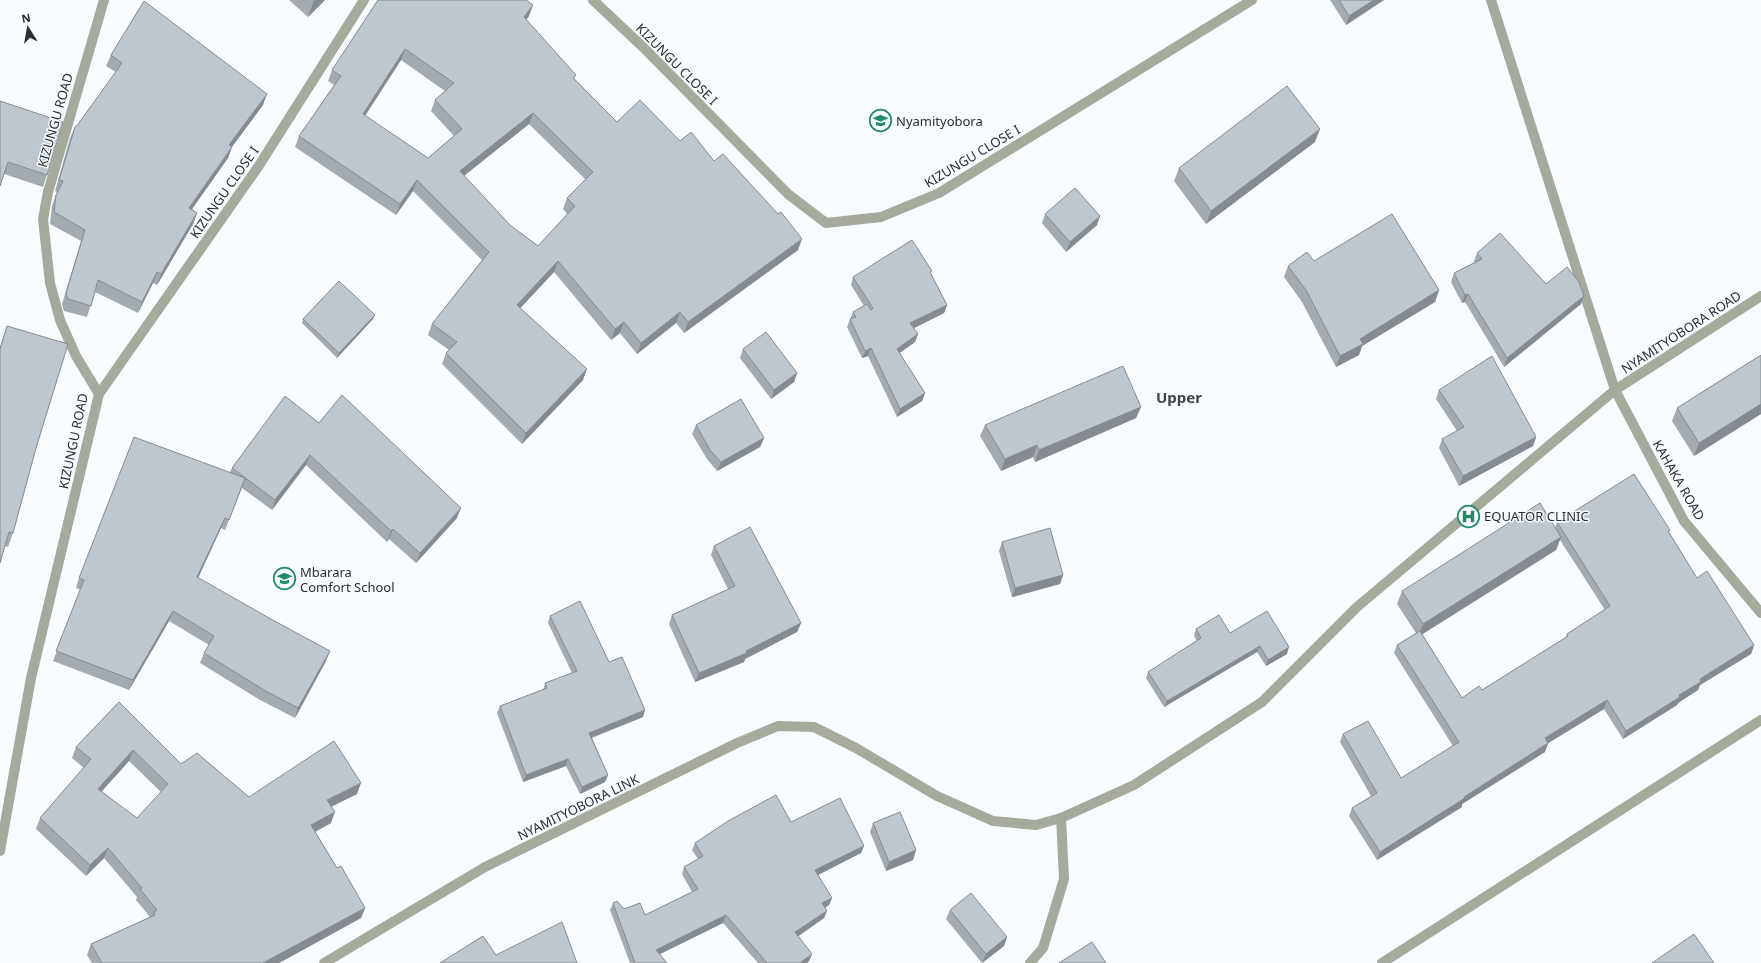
<svg xmlns="http://www.w3.org/2000/svg" width="1761" height="963" font-family="'Noto Sans',sans-serif">
	<style>
		.lines { fill: none; stroke-linecap: round; stroke-linejoin: round }
		.minor { stroke: #a6aa9d; stroke-width: 10 }
		.wall { fill: #a3abb1; fill-rule: evenodd }
		.shaded-wall { fill: #858b90 }
		.building { fill: #bec7ce; stroke: #858b90; fill-rule: evenodd }
		.labels { text-anchor: middle; stroke-width: 3; stroke-linejoin: round; paint-order: stroke }
		.street-label { font-size: 13px; fill: #2b2e31; stroke: #f8fcfe }
		.poi-label { font-size: 13px; fill: #2b2e31; stroke: #f8fcfe; text-anchor: start }
		.quarter-label { font-size: 15px; font-weight: bold; fill: #3d444a; stroke: #f8fcfe }
	</style>
	<rect width="100%" height="100%" fill="#f8fcfe"/>
	<g class="lines">
		<g class="minor">
			<polyline points="593,0 644,48 788,194 826,223 881,217 939,193 1252,0"/>
			<polyline points="1491,0 1615,390 1684,521 1761,613"/>
			<polyline points="99,394 258,167 364,0"/>
			<polyline points="0,851 31,678 99,394 76,356 60,320 50,283 43,219 48,192 104,0"/>
			<polyline points="324,963 485,867 737,743 778,726 814,727 856,748 937,796 993,821 1036,825 1061,818 1134,785 1262,702 1357,607 1615,390 1761,296"/>
			<polyline points="1030,963 1043,948 1064,879 1061,818"/>
			<polyline points="1382,963 1761,720"/>
		</g>
	</g>
	<g class="wall">
		<polygon points="289,0 325,0 308,17"/>
		<path d="M 378,0 L 529,16 L 526,20 L 575,79 L 617,122 L 680,141 L 714,161 L 798,250 L 684,333 L 676,323 L 637,354 L 620,333 L 611,340 L 554,272 L 520,308 L 583,380 L 522,444 L 442,364 L 446,353 L 449,350 L 428,335 L 432,324 L 482,260 L 413,191 L 396,215 L 295,147 L 299,136 L 334,85 L 328,81 L 332,70 ZM 401,60 L 445,91 L 435,100 L 431,111 L 454,136 L 428,158 L 365,116 ZM 529,124 L 586,180 L 567,198 L 563,209 L 567,214 L 538,246 L 510,225 L 464,176 Z"/>
		<polygon points="1330,0 1384,0 1346,25"/>
		<polygon points="111,55 263,105 232,147 228,158 192,209 197,213 193,224 157,285 153,283 138,313 95,292 87,317 64,311 62,304 81,241 50,224 52,206 57,192 55,191 70,138 75,127 76,127 116,72 106,66"/>
		<polygon points="0,101 47,175 43,187 4,174"/>
		<polygon points="1315,142 1206,224 1174,181 1179,168"/>
		<polygon points="1045,214 1097,225 1066,252 1042,223"/>
		<polygon points="1477,253 1546,284 1581,304 1504,367 1465,302 1462,303 1451,282 1454,273 1475,262 1474,261"/>
		<polygon points="1314,261 1439,290 1435,302 1362,346 1359,355 1336,367 1302,302 1284,277 1288,266"/>
		<polygon points="931,274 947,305 944,313 914,328 918,334 915,342 899,353 925,393 922,401 897,417 868,356 862,358 847,327 853,312 864,306 851,285 853,277"/>
		<polygon points="303,319 373,319 337,358 302,323"/>
		<polygon points="7,326 36,448 13,533 8,547 5,546 0,563 0,347"/>
		<polygon points="743,349 797,373 794,382 771,399 740,358"/>
		<polygon points="1761,355 1761,414 1694,456 1672,421 1677,408"/>
		<polygon points="1439,390 1536,437 1533,446 1459,486 1439,448 1442,439 1457,431 1436,399"/>
		<polygon points="1141,407 1136,418 1035,462 1033,457 1001,471 980,436 985,425"/>
		<polygon points="319,423 457,518 416,563 389,539 387,542 306,465 272,510 242,488 225,530 221,528 198,578 326,661 295,718 260,700 200,663 204,653 209,645 169,621 129,690 53,661 81,590 76,588 79,578 230,472 232,468"/>
		<polygon points="696,425 764,438 760,447 717,471 707,459 692,434"/>
		<path d="M 1557,522 L 1669,533 L 1697,578 L 1754,645 L 1751,654 L 1700,685 L 1698,690 L 1678,703 L 1677,705 L 1623,739 L 1604,709 L 1548,743 L 1545,752 L 1462,804 L 1462,807 L 1377,860 L 1349,816 L 1352,808 L 1371,796 L 1340,742 L 1343,734 L 1401,778 L 1453,746 L 1394,653 L 1397,645 L 1416,633 L 1397,604 L 1402,591 L 1555,528 ZM 1560,540 L 1605,610 L 1567,634 L 1565,638 L 1482,690 L 1462,698 L 1422,634 L 1556,550 Z"/>
		<polygon points="1002,542 1063,575 1060,584 1012,597 999,551"/>
		<polygon points="714,546 801,623 797,632 745,659 744,662 695,682 669,624 672,615 728,589 711,555"/>
		<polygon points="550,616 609,662 643,717 592,738 608,775 605,782 580,794 566,766 523,782 497,713 500,706 543,690 545,683 572,673 548,623"/>
		<polygon points="1196,629 1230,633 1287,654 1266,666 1257,652 1164,707 1146,678 1148,672 1197,641 1194,636"/>
		<path d="M 119,702 L 181,764 L 249,797 L 357,794 L 331,806 L 331,823 L 315,832 L 337,868 L 365,908 L 361,918 L 279,963 L 92,963 L 87,955 L 91,944 L 150,917 L 136,900 L 137,897 L 104,858 L 86,876 L 36,829 L 40,818 L 84,768 L 72,758 L 76,747 ZM 129,761 L 161,792 L 137,818 L 101,792 Z"/>
		<polygon points="791,822 864,846 861,853 818,875 832,898 829,905 825,908 827,911 824,918 798,936 812,954 809,961 807,963 758,963 723,923 660,954 667,963 630,963 610,910 613,903 624,909 645,915 692,892 682,874 684,867 698,859 692,850 695,843"/>
		<polygon points="873,823 916,850 913,860 886,871 870,832"/>
		<polygon points="950,910 1007,937 1004,946 982,963 946,919"/>
	</g>
	<g class="shaded-wall">
		<polygon points="314,0 325,0 308,17"/>
		<polygon points="1374,0 1384,0 1346,25 1349,16"/>
		<polygon points="533,5 529,16 520,28 524,17"/>
		<polygon points="405,49 401,60 359,125 363,114"/>
		<polygon points="267,94 263,105 225,156 229,145"/>
		<polygon points="533,113 529,124 456,182 460,171"/>
		<polygon points="1320,129 1315,142 1206,224 1211,211"/>
		<polygon points="232,147 228,158 185,219 189,208"/>
		<polygon points="417,180 413,191 396,215 400,204"/>
		<polygon points="197,213 193,224 157,285 161,274"/>
		<polygon points="1100,216 1097,225 1066,252 1070,242"/>
		<polygon points="802,239 798,250 684,333 688,322"/>
		<polygon points="558,261 554,272 513,316 517,305"/>
		<polygon points="157,272 153,283 138,313 142,302"/>
		<polygon points="1439,290 1435,302 1362,346 1359,355 1336,367 1340,356 1360,339"/>
		<polygon points="1468,294 1465,302 1462,303 1465,295"/>
		<polygon points="1584,296 1581,304 1504,367 1507,358"/>
		<polygon points="947,305 944,313 908,331 910,323"/>
		<polygon points="680,312 676,323 637,354 641,343"/>
		<polygon points="375,315 373,319 337,358 339,353"/>
		<polygon points="624,322 620,333 611,340 615,329"/>
		<polygon points="918,334 915,342 894,357 897,349"/>
		<polygon points="871,348 868,356 862,358 865,351"/>
		<polygon points="587,369 583,380 522,444 526,433"/>
		<polygon points="797,373 794,382 771,399 774,390"/>
		<polygon points="925,393 922,401 897,417 900,409"/>
		<polygon points="1761,404 1761,414 1694,456 1699,443"/>
		<polygon points="1141,407 1136,418 1035,462 1039,450"/>
		<polygon points="1536,437 1533,446 1459,486 1463,476"/>
		<polygon points="764,438 760,447 717,471 721,462"/>
		<polygon points="1037,445 1033,457 1001,471 1005,459"/>
		<polygon points="310,455 306,465 272,510 275,500"/>
		<polygon points="461,508 457,518 416,563 420,553"/>
		<polygon points="225,518 221,528 194,587 197,577"/>
		<polygon points="393,529 389,539 387,542 391,531"/>
		<polygon points="1561,537 1556,550 1418,637 1423,624"/>
		<polygon points="1063,575 1060,584 1012,597 1015,588"/>
		<polygon points="173,611 169,621 129,690 133,680"/>
		<polygon points="801,623 797,632 745,659 744,662 695,682 699,673 746,651"/>
		<polygon points="1754,645 1751,654 1700,685 1698,690 1678,703 1677,705 1623,739 1626,731 1700,679"/>
		<polygon points="1260,646 1257,652 1164,707 1167,701"/>
		<polygon points="1289,647 1287,654 1266,666 1268,660"/>
		<polygon points="330,651 326,661 295,718 298,708"/>
		<polygon points="1607,700 1604,709 1542,747 1545,738"/>
		<polygon points="645,710 643,717 587,739 589,733"/>
		<polygon points="1548,743 1545,752 1462,804 1462,807 1377,860 1380,852"/>
		<polygon points="133,750 129,761 94,800 98,789"/>
		<polygon points="568,759 566,766 523,782 526,775"/>
		<polygon points="608,775 605,782 580,794 582,787"/>
		<polygon points="361,783 357,794 323,811 327,800"/>
		<polygon points="335,812 331,823 307,836 311,825"/>
		<polygon points="864,846 861,853 812,878 815,870"/>
		<polygon points="108,848 104,858 86,876 90,865"/>
		<polygon points="916,850 913,860 886,871 889,862"/>
		<polygon points="832,898 829,905 819,911 822,903"/>
		<polygon points="365,908 361,918 279,963 263,963"/>
		<polygon points="827,911 824,918 793,940 795,932"/>
		<polygon points="726,915 723,923 654,957 656,950"/>
		<polygon points="1007,937 1004,946 982,963 986,954"/>
		<polygon points="812,954 809,961 807,963 800,963"/>
	</g>
	<g class="building">
		<path d="M 378,0 L 526,0 L 533,5 L 524,17 L 576,75 L 573,78 L 617,122 L 640,100 L 680,141 L 691,132 L 714,161 L 723,154 L 778,214 L 781,212 L 802,239 L 688,322 L 680,312 L 641,343 L 624,322 L 615,329 L 558,261 L 517,305 L 587,369 L 526,433 L 446,353 L 457,342 L 432,324 L 489,252 L 417,180 L 400,204 L 299,136 L 341,76 L 332,70 ZM 405,49 L 454,83 L 435,100 L 462,129 L 428,158 L 363,114 ZM 533,113 L 593,172 L 567,198 L 575,206 L 538,246 L 510,225 L 460,171 Z"/>
		<polygon points="1339,0 1374,0 1349,16"/>
		<polygon points="144,1 267,94 229,145 232,147 189,208 197,213 161,274 157,272 142,302 98,280 91,306 68,299 66,293 85,230 54,212 56,195 63,181 59,180 75,127 76,127 122,63 111,55"/>
		<polygon points="1287,86 1320,129 1211,211 1179,168"/>
		<polygon points="0,101 63,122 47,175 8,162 0,186"/>
		<polygon points="1075,188 1100,216 1070,242 1045,214"/>
		<polygon points="1392,214 1439,290 1360,339 1363,344 1340,356 1306,290 1288,266 1307,252 1314,261"/>
		<polygon points="1500,233 1546,284 1567,267 1579,282 1584,296 1507,358 1468,294 1465,295 1454,273 1482,259 1477,253"/>
		<polygon points="912,240 932,271 930,272 947,305 910,323 918,334 897,349 925,393 900,409 871,348 865,351 850,319 856,317 853,312 867,304 871,310 873,308 853,277"/>
		<polygon points="339,281 375,315 339,353 303,319"/>
		<polygon points="7,326 68,344 36,448 13,533 9,532 0,563 0,349"/>
		<polygon points="766,332 797,373 774,390 743,349"/>
		<polygon points="1761,355 1761,404 1699,443 1677,408"/>
		<polygon points="1492,356 1536,437 1463,476 1442,439 1464,427 1439,390"/>
		<polygon points="1123,366 1141,407 1039,450 1037,445 1005,459 985,425"/>
		<polygon points="342,395 461,508 420,553 393,529 391,531 310,455 275,500 232,468 285,396 319,423"/>
		<polygon points="741,399 764,438 721,462 710,450 696,425"/>
		<polygon points="134,437 245,478 229,520 225,518 197,577 269,618 330,651 298,708 264,690 204,653 214,636 173,611 133,680 56,651 84,580 79,578"/>
		<polygon points="1634,474 1670,530 1668,531 1697,578 1707,571 1754,645 1700,679 1701,682 1679,695 1680,697 1626,731 1607,700 1545,738 1548,743 1464,797 1465,798 1380,852 1352,808 1377,793 1343,734 1368,721 1401,778 1459,742 1397,645 1420,631 1462,698 1479,686 1482,690 1568,636 1567,634 1610,606 1557,522"/>
		<polygon points="1540,503 1561,537 1423,624 1402,591"/>
		<polygon points="750,527 801,623 746,651 747,653 699,673 672,615 735,586 714,546"/>
		<polygon points="1050,528 1063,575 1015,588 1002,542"/>
		<polygon points="580,601 609,662 622,657 645,710 589,733 608,775 582,787 568,759 526,775 500,706 547,688 545,683 577,671 550,616"/>
		<polygon points="1267,611 1289,647 1268,660 1260,646 1167,701 1148,672 1201,638 1196,629 1219,615 1230,633"/>
		<path d="M 119,702 L 181,764 L 197,753 L 249,797 L 334,741 L 361,783 L 327,800 L 335,812 L 311,825 L 337,868 L 341,866 L 365,908 L 263,963 L 102,963 L 91,944 L 155,915 L 154,912 L 157,910 L 140,889 L 142,888 L 108,848 L 90,865 L 40,818 L 91,759 L 76,747 ZM 133,750 L 168,784 L 137,818 L 98,789 Z"/>
		<polygon points="776,795 791,822 840,798 864,846 815,870 832,898 822,903 827,911 795,932 812,954 800,963 767,963 726,915 656,950 667,963 635,963 613,903 617,901 624,909 640,903 645,915 698,889 684,867 703,856 695,843 728,821"/>
		<polygon points="900,812 916,850 889,862 873,823"/>
		<polygon points="971,893 1007,937 986,954 950,910"/>
		<polygon points="562,922 577,963 440,963 483,936 496,955"/>
		<polygon points="1694,934 1714,963 1652,963"/>
		<polygon points="1092,942 1106,963 1059,963"/>
	</g>
	<defs>
		<symbol id="school-ring" viewBox="-11 -11 22 22"><circle r="9.5" fill="#f8fcfe" stroke="#228a66" stroke-width="1.5"/><path d="M0-5L7-2L0 1L-7-2ZM-4 1L0 2.5L4 1V4Q0 6-4 4Z" fill="#228a66"/></symbol>
		<symbol id="hospital-ring" viewBox="-11 -11 22 22"><circle r="9.5" fill="#f8fcfe" stroke="#228a66" stroke-width="1.5"/><path d="M-5-5h3v3.5h4V-5h3V5h-3V1.5h-4V5h-3Z" fill="#228a66"/></symbol>
	</defs>
	<g fill-rule="evenodd">
		<use href="#school-ring" x="868" y="108" width="25" height="25"/>
		<use href="#hospital-ring" x="1456" y="504" width="25" height="25"/>
		<use href="#school-ring" x="272" y="566" width="25" height="25"/>
	</g>
	<g class="labels">
		<g class="street-label">
			<text transform="translate(677 64) rotate(45)" y="5">KIZUNGU CLOSE I</text>
			<text transform="translate(55 120) rotate(-74)" y="5">KIZUNGU ROAD</text>
			<text transform="translate(972 156) rotate(-31)" y="5">KIZUNGU CLOSE I</text>
			<text transform="translate(224 192) rotate(-55)" y="5">KIZUNGU CLOSE I</text>
			<text transform="translate(1681 332) rotate(-33)" y="5">NYAMITYOBORA ROAD</text>
			<text transform="translate(73 441) rotate(-78)" y="5">KIZUNGU ROAD</text>
			<text transform="translate(1679 480) rotate(60)" y="5">KAHAKA ROAD</text>
			<text transform="translate(578 807) rotate(-26)" y="5">NYAMITYOBORA LINK</text>
		</g>
		<g class="poi-label">
			<text x="896" y="126">Nyamityobora</text>
			<text x="1484" y="521">EQUATOR CLINIC</text>
			<text x="300" y="577">Mbarara<tspan x="300" dy="15">Comfort School</tspan></text>
		</g>
		<g class="quarter-label">
			<text x="1179" y="403">Upper</text>
		</g>
	</g>
	<g transform="translate(28 28) rotate(349)" stroke="#f8fcfe" stroke-width="3" paint-order="stroke">
	<path d="M0-3L7 15L0 10L-7 15Z" fill="#2b2e31"/>
	<text y="-6" font-size="11" font-weight="bold" text-anchor="middle" fill="#2b2e31">N</text>
	</g>
</svg>
